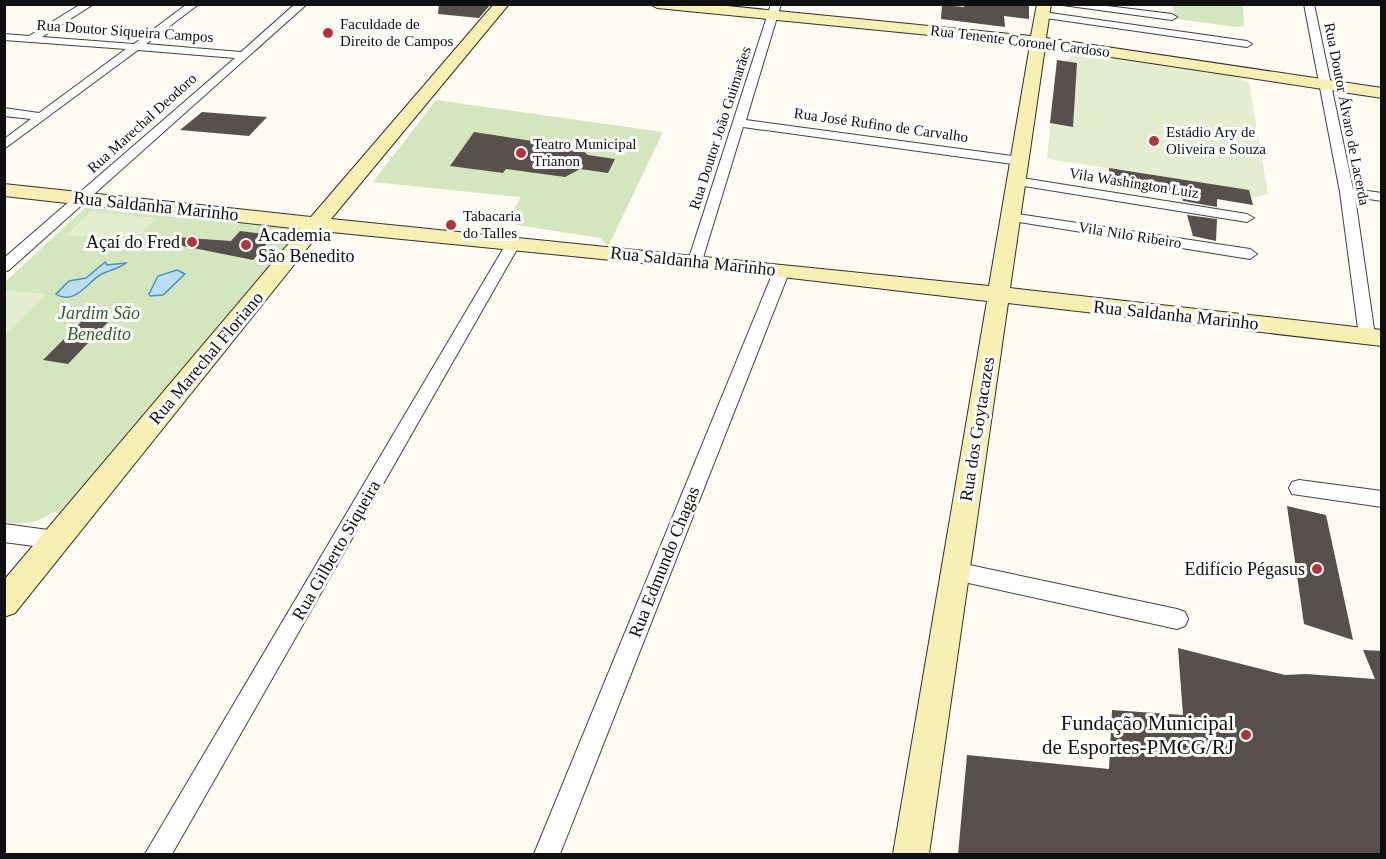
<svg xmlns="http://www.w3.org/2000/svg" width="1386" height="859" font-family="'Times New Roman',serif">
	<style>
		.green { fill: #d3e6be }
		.pitch { fill: #e4eecf }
		.water { fill: #bbdef1; stroke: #4993c2; stroke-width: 1.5 }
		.building { fill: #57504c }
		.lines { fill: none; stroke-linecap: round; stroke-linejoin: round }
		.minor-casing { stroke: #424242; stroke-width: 2 }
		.secondary-casing { stroke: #313131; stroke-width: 2 }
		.minor { fill: #fff; fill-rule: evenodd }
		.secondary { fill: #f8efb3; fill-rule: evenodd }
		.poi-dot { fill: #b3333b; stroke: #fff; stroke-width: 2 }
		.labels { text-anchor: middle; stroke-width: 6; stroke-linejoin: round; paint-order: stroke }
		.far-poi-label { font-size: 15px; fill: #0f0f0f; stroke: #fff; text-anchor: start }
		.far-street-label { font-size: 15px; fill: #0f0f0f; stroke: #fff }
		.street-label { font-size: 18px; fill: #0f0f0f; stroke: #fff }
		.poi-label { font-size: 18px; fill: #0f0f0f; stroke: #fff; text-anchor: end }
		.park-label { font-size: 18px; font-style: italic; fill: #326125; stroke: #fff }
		.near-poi-label { font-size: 21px; fill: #0f0f0f; stroke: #fff; text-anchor: end }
	</style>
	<rect width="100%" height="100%" fill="#fefbf2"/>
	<g class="green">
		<polygon points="1172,5 1243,5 1244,26 1237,27 1177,19"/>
		<polygon points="436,100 663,132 608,247 600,238 517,225 509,217 521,197 373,182"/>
		<path d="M 86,207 L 301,230 L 62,514 L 52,512 C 38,524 22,524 5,523 L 5,282 Z"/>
	</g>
	<g class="pitch">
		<polygon points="1083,53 1232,74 1249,83 1268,194 1251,198 1253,205 1109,182 1108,168 1047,159 1057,60 1064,61 1074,54"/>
		<polygon points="91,212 156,218 133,242 66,235"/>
		<polygon points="4,290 46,294 5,334 4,334"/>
	</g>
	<g class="water">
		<path d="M 105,262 L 107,265 L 126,263 C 119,269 108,270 100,275 C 87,283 74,306 56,294 L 69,281 L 86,278 Z"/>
		<polygon points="177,270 185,274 163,295 150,296 149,294 158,276"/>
	</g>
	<g class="building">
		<polygon points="439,4 491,4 479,18 438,14"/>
		<polygon points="964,4 1029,4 1029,19 1004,16 1005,27 941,19 942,5 964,7"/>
		<polygon points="1057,60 1077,63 1073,127 1050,123"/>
		<polygon points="202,112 267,117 249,136 180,130"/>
		<polygon points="474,132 579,148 588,155 615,159 608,173 580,169 565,177 506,169 503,173 450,166"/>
		<polygon points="1109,168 1249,190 1253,205 1217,199 1217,207 1183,201 1180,193 1109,182"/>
		<polygon points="1187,215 1217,219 1216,241 1193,236"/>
		<polygon points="240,231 274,235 253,260 173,244 174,237 231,241"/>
		<polygon points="87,316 111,319 68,364 43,360"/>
		<polygon points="1287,506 1326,515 1353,640 1304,624"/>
		<polygon points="1178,648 1285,675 1306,674 1375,679 1363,650 1382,651 1382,855 958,855 967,755 1109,769 1112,710 1183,715"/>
	</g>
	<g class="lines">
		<defs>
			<g id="minor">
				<polygon points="81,4 94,4 42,37 134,44 187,4 199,4 146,44 241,52 295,4 307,4 9,270 4,272 4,258 235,58 138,50 4,149 4,139 31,119 4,116 4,108 39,113 126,49 4,40 4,34 29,36"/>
				<polygon points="771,4 781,4 746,120 1020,157 1027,161 1020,165 743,127 702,261 700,264 690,264 688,261"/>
				<polygon points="1055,4 1091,4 1172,14 1177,17 1172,20"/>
				<polygon points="1304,4 1314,4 1353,189 1382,193 1382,201 1355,197 1375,336 1367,342 1359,336 1340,192"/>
				<polygon points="1043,12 1247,41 1252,44 1247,47 1039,17 1039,13"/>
				<polygon points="1016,177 1247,214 1254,218 1247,222 1011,184 1011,178"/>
				<polygon points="1011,213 1250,249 1257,254 1250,259 1006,220 1006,214"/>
				<polygon points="513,239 520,244 172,854 145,854 506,244"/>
				<polygon points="782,265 790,270 560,854 534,854 774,270"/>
				<polygon points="1299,480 1382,491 1382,507 1292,494 1289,488 1292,482"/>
				<polygon points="4,524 56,531 63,534 66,540 63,546 56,549 4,542"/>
				<polygon points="955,562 1177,609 1185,612 1188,619 1185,626 1177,629 955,580 948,578 945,571 948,564"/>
			</g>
			<polygon id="secondary" points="494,4 509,4 331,219 989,286 1030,45 657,8 650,4 707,4 1031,36 1037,4 1051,4 1046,38 1382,88 1382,98 1045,47 1010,288 1382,330 1382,346 1008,303 929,854 893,854 987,301 782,277 321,231 15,613 4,617 4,580 301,229 4,196 4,184 311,217"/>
		</defs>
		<use href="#minor" class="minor-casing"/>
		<use href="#secondary" class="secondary-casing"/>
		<use href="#minor" class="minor"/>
		<use href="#secondary" class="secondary"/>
	</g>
	<g class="poi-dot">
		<circle cx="328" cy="33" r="6"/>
		<circle cx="1154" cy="141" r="6"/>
		<circle cx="521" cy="153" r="6"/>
		<circle cx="451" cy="225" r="6"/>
		<circle cx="192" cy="242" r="6"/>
		<circle cx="246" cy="245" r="6"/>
		<circle cx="1317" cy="569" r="6"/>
		<circle cx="1246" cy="735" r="6"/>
	</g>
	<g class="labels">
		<g class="far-poi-label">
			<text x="340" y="29">Faculdade de<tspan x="340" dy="17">Direito de Campos</tspan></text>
			<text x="1166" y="137">Estádio Ary de<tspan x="1166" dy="17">Oliveira e Souza</tspan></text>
			<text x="533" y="149">Teatro Municipal<tspan x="533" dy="17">Trianon</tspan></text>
			<text x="463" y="221">Tabacaria<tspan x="463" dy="17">do Talles</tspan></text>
		</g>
		<g class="far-street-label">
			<text transform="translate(125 31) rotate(4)" y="5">Rua Doutor Siqueira Campos</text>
			<text transform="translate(1020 41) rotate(7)" y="5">Rua Tenente Coronel Cardoso</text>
			<text transform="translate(1347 114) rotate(79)" y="5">Rua Doutor Álvaro de Lacerda</text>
			<text transform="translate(142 123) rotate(-42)" y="5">Rua Marechal Deodoro</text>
			<text transform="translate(881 125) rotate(8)" y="5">Rua José Rufino de Carvalho</text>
			<text transform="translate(720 128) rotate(-72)" y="5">Rua Doutor João Guimarães</text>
			<text transform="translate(1134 183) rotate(9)" y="5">Vila Washington Luiz</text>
			<text transform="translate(1130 235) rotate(9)" y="5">Vila Nilo Ribeiro</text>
		</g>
		<g class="street-label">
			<text transform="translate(156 206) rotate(6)" y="6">Rua Saldanha Marinho</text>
			<text transform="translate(693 261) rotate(6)" y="6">Rua Saldanha Marinho</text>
			<text transform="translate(1176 315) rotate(6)" y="6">Rua Saldanha Marinho</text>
			<text transform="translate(206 358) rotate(-50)" y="6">Rua Marechal Floriano</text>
			<text transform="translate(977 429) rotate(-81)" y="6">Rua dos Goytacazes</text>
			<text transform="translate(336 550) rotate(-60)" y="6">Rua Gilberto Siqueira</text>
			<text transform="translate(664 562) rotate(-68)" y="6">Rua Edmundo Chagas</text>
		</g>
		<g class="poi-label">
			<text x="258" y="241" text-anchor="start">Academia<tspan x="258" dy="21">São Benedito</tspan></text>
			<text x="180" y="248">Açaí do Fred</text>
			<text x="1305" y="575">Edifício Pégasus</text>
		</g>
		<g class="park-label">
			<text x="99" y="319">Jardim São<tspan x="99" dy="21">Benedito</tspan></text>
		</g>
		<g class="near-poi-label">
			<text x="1234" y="730">Fundação Municipal<tspan x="1234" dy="24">de Esportes-PMCG/RJ</tspan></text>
		</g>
	</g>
	<rect width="1386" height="859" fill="none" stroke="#0f0f0f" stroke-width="12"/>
</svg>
